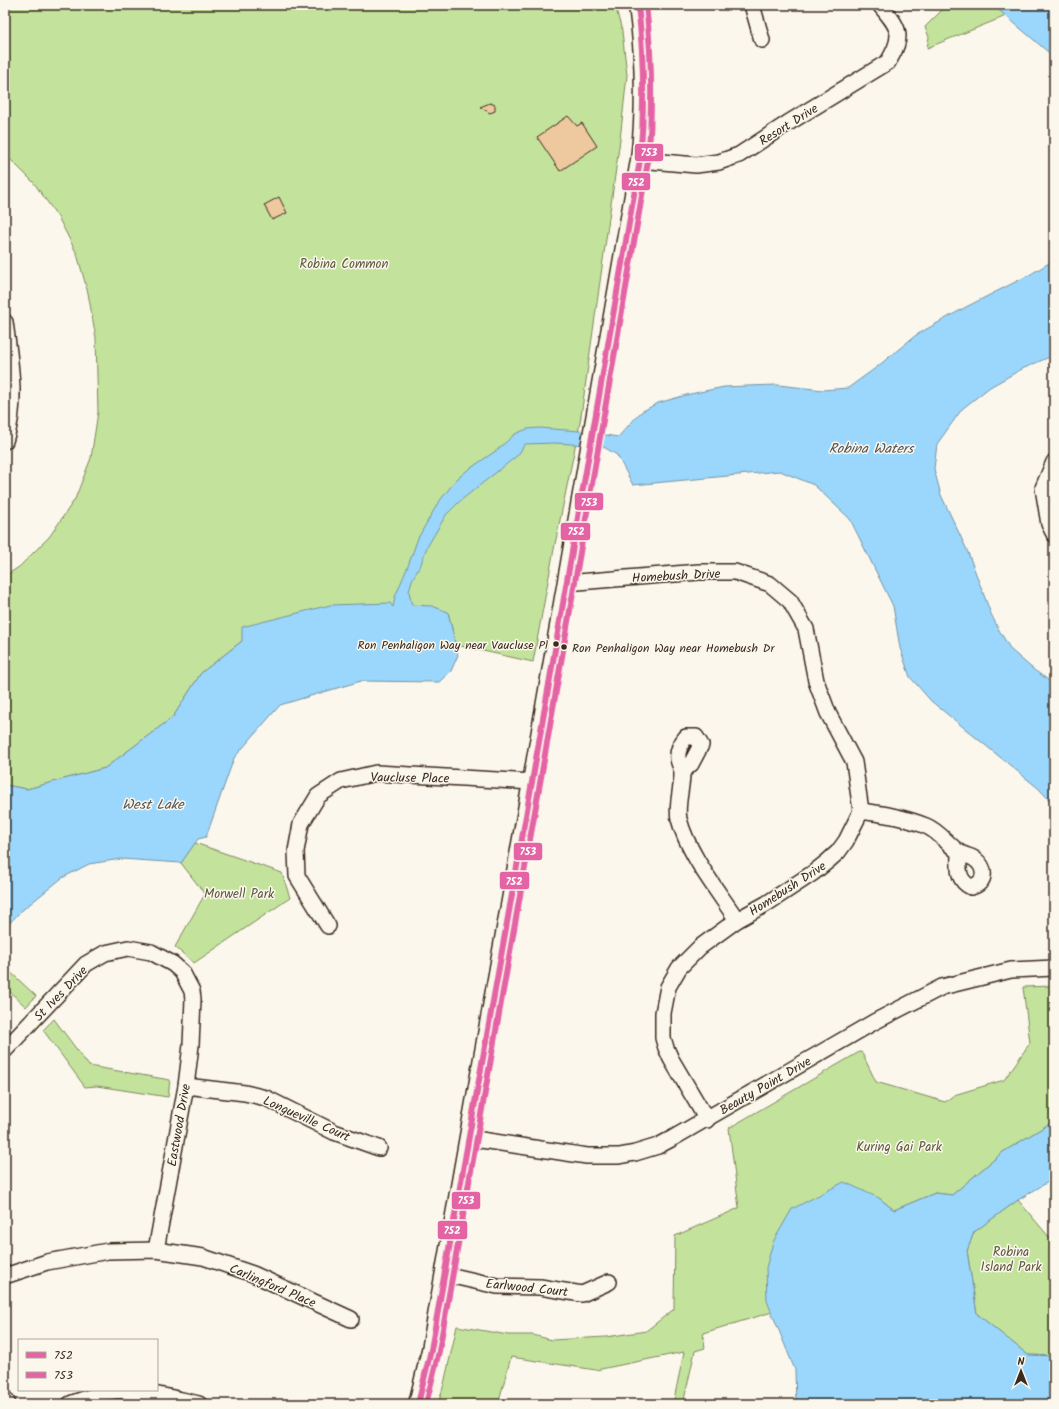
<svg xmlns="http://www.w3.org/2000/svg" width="1059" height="1409" font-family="Kalam,sans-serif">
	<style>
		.green { fill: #c3e39c; stroke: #7f865d }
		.water { fill: #9bd7fc; stroke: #7592a3 }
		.building { fill: #eec89e; stroke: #3b2a1e }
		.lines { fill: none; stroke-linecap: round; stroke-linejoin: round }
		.minor-casing { stroke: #3b2a1e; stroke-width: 18 }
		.tertiary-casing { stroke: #3b2a1e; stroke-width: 21 }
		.minor { stroke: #fbf7ec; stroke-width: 15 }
		.tertiary { stroke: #fbf7ec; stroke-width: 18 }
		.bus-1-casing { stroke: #fbf7ec; stroke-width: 9 }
		.bus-2-casing { stroke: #fbf7ec; stroke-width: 9 }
		.bus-1 { stroke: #e463a4; stroke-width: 6 }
		.bus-2 { stroke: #e463a4; stroke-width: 6 }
		.bus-dot { fill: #3b2a1e; stroke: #fbf7ec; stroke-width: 1.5 }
		.labels { text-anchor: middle; stroke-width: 3; stroke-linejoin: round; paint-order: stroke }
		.bus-label { font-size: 12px; fill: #3b2a1e; stroke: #fbf7ec; text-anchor: end }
		.street-label { font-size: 13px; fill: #3b2a1e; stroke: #fbf7ec }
		.park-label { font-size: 13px; fill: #5d583e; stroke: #fbf7ec }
		.water-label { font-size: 14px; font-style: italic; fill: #535556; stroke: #fbf7ec }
		.line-badge { stroke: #fbf7ec; stroke-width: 1.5 }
		.badge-label { font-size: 11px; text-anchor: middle; font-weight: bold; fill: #fff }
	</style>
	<rect width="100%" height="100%" fill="#fbf7ec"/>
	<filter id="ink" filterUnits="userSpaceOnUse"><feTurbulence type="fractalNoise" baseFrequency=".025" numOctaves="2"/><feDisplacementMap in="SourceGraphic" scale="8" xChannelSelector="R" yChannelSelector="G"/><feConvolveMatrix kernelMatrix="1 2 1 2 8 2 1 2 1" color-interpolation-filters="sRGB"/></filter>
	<g filter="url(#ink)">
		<g class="green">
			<polygon points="5,5 615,5 622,31 627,75 620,140 580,423 554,549 533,662 456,645 448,612 242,641 201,673 173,717 105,768 27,789 5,785 5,576 19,567 50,536 75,499 91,458 98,412 96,338 88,293 77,254 58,217 34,183 5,154"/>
			<polygon points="947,5 993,5 1006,16 927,48 929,37 925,27"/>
			<polygon points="195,843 282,873 290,898 194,963 175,947 205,894 181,863"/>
			<polygon points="5,967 36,996 26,1007 5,987"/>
			<polygon points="1054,986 1054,1121 1003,1152 952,1195 935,1193 894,1210 879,1198 768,1300 772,1312 703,1333 705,1348 695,1351 683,1404 673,1404 684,1352 596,1370 511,1357 498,1404 438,1404 444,1384 457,1326 508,1335 533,1335 552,1340 606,1337 646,1331 674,1309 675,1236 739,1208 729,1128 861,1051 876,1082 945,1102 954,1095 1004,1080 1030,1043 1023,987"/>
			<polygon points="54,1019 89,1066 170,1080 168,1097 97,1086 85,1087 43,1030"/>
			<polygon points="1018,1200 1054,1243 1054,1356 1028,1355 977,1314 967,1251 974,1232"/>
		</g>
		<g class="water">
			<polygon points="993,5 1054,5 1054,57 1048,52"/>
			<polygon points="1054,260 1054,355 1022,369 990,387 962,409 937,444 934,469 941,495 967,550 991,614 999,630 1011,650 1034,670 1054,684 1054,805 1038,788 931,701 910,677 900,648 893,606 850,519 814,485 780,471 633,485 617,455 602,446 555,443 525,444 518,455 460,501 446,515 427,547 421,564 412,580 409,592 412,605 432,606 448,612 458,655 451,671 439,682 361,681 280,705 234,758 206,837 198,839 181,863 121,859 89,864 62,878 20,912 5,928 5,785 27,789 105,768 173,717 201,673 242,641 242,627 330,605 390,603 393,607 395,597 408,566 418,538 438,503 456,480 465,472 497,450 515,434 527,429 539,428 580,431 618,437 641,412 658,403 690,394 724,387 747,386 778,385 823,390 848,388 877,367 916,335 966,307 1031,274"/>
			<polygon points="1054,1121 1054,1176 1048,1182 1018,1200 974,1232 967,1251 977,1314 1028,1355 1054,1356 1054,1404 796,1404 795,1370 767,1301 766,1268 773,1242 792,1209 844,1182 879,1198 894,1210 935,1193 952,1195 1003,1152"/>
		</g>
		<g class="building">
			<polygon points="490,103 495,105 495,111 490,113 480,107"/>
			<polygon points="568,116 577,126 582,123 597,146 560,171 537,137"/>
			<polygon points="279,197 287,213 272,220 264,205"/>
		</g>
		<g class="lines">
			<defs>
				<g id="minor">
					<polyline points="752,5 762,40"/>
					<path d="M 640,160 L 696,165 L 719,162 L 739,155 L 788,123 L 888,62 C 905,34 899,28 880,5"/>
					<path d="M 5,322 C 10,361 18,403 5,441"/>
					<polyline points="1054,462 1043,488 1049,524 1054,534"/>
					<polyline points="566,583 699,572 735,572 770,584 790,601 806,629 816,681 828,713 854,762 861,811 846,841 838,852 828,861 813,873 766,904 737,920 700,947 679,968 668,987 663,1013 663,1038 666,1048 671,1059 707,1120"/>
					<path d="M 682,772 L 691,764 L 701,745 L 696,737 L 686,737 C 681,743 677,751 678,759 C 679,764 682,769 682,774 C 682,788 676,806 679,819 C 688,854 718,891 737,920"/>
					<path d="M 861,811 C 883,814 904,817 926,826 C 939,831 948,845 959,852 C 963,855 969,856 973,858 C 987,867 987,883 971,887 C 956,880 959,866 959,852"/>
					<polyline points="328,926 297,876 296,851 301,824 318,796 341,781 376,773 532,782"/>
					<polyline points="5,1050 86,964 105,953 128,948 151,952 173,964 182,972 192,991 193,999 191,1045 186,1086 156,1250"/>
					<polyline points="186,1086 245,1093 266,1098 334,1132 379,1148"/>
					<polyline points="468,1138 587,1156 619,1156 635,1153 658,1146 673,1138 874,1022 942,987 1011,970 1054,968"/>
					<polyline points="444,1274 497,1286 540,1287 582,1294 609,1282"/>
					<polyline points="5,1276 47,1262 108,1251 156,1250 203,1257 253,1274 351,1319"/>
					<polyline points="5,1399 8,1404"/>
					<path d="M 70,1404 C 85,1399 101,1392 117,1391 C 145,1390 172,1398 199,1404"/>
				</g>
				<path id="tertiary" d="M 418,1404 L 431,1350 L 532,782 L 640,160 C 646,107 645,57 638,5"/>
			</defs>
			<use href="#minor" class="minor-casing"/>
			<use href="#tertiary" class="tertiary-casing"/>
			<use href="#minor" class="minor"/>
			<use href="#tertiary" class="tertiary"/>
			<defs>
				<path id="bus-1" d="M 418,1404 L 431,1350 L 532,782 L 640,160 C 645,108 644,57 638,5"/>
				<path id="bus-2" d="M 426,1404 L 439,1351 L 540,783 L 648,161 C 653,109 652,57 646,5"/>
			</defs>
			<use href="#bus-1" class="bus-1-casing"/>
			<use href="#bus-2" class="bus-2-casing"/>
			<use href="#bus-1" class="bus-1"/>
			<use href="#bus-2" class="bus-2"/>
		</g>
	</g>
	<g class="bus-dot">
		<circle cx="556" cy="644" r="3.5"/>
		<circle cx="564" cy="647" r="3.5"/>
	</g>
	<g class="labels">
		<g class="bus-label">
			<text x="548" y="649">Ron Penhaligon Way near Vaucluse Pl</text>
			<text x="572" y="652" text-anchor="start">Ron Penhaligon Way near Homebush Dr</text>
		</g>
		<g class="street-label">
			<text transform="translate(788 124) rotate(-32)" y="5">Resort Drive</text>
			<text transform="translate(676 575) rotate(-3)" y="5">Homebush Drive</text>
			<text transform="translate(410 777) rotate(1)" y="5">Vaucluse Place</text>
			<text transform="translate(787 888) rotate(-33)" y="5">Homebush Drive</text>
			<text transform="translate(60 993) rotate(-46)" y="5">St Ives Drive</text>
			<text transform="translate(765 1085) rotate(-30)" y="5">Beauty Point Drive</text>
			<text transform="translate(307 1118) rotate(24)" y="5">Longueville Court</text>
			<text transform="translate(178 1125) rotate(-80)" y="5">Eastwood Drive</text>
			<text transform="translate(273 1285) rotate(23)" y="5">Carlingford Place</text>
			<text transform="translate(527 1287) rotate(6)" y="5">Earlwood Court</text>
		</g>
		<g class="park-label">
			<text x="344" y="268">Robina Common</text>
			<text x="239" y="898">Morwell Park</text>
			<text x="899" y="1151">Kuring Gai Park</text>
			<text x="1011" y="1256">Robina<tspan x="1011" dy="15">Island Park</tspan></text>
		</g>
		<g class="water-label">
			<text x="871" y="453">Robina Waters</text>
			<text x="153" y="809">West Lake</text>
		</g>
	</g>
	<g class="line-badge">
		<rect x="634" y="143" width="30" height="19" rx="4" fill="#e463a4"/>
		<rect x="621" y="172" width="30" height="19" rx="4" fill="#e463a4"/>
		<rect x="574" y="492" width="30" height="19" rx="4" fill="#e463a4"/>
		<rect x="560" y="522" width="31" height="19" rx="4" fill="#e463a4"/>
		<rect x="513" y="842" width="30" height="19" rx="4" fill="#e463a4"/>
		<rect x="499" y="871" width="31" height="19" rx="4" fill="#e463a4"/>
		<rect x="451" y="1191" width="30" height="19" rx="4" fill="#e463a4"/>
		<rect x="437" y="1220" width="31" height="20" rx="4" fill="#e463a4"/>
	</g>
	<g class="badge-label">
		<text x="649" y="156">753</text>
		<text x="636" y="186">752</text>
		<text x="589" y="506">753</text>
		<text x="576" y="535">752</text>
		<text x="528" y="855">753</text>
		<text x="514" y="885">752</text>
		<text x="466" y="1204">753</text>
		<text x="452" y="1234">752</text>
	</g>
	<rect width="1059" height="1409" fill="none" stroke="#fbf7ec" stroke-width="20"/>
	<rect x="10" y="10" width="1039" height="1389" fill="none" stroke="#3b2a1e" stroke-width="1.5" filter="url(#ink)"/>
	<rect x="18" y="1339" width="140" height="52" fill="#fbf7ec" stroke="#aea59a"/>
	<rect x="26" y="1352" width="20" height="6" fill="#e463a4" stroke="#aea59a"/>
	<text x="54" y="1359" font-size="12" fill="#3b2a1e">752</text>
	<rect x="26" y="1372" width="20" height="6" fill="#e463a4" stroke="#aea59a"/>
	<text x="54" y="1379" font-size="12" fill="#3b2a1e">753</text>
	<g transform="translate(1021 1371)" stroke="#fbf7ec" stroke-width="3" paint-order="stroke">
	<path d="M0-3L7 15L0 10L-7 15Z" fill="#3b2a1e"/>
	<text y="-6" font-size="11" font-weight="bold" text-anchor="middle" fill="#3b2a1e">N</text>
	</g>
</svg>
